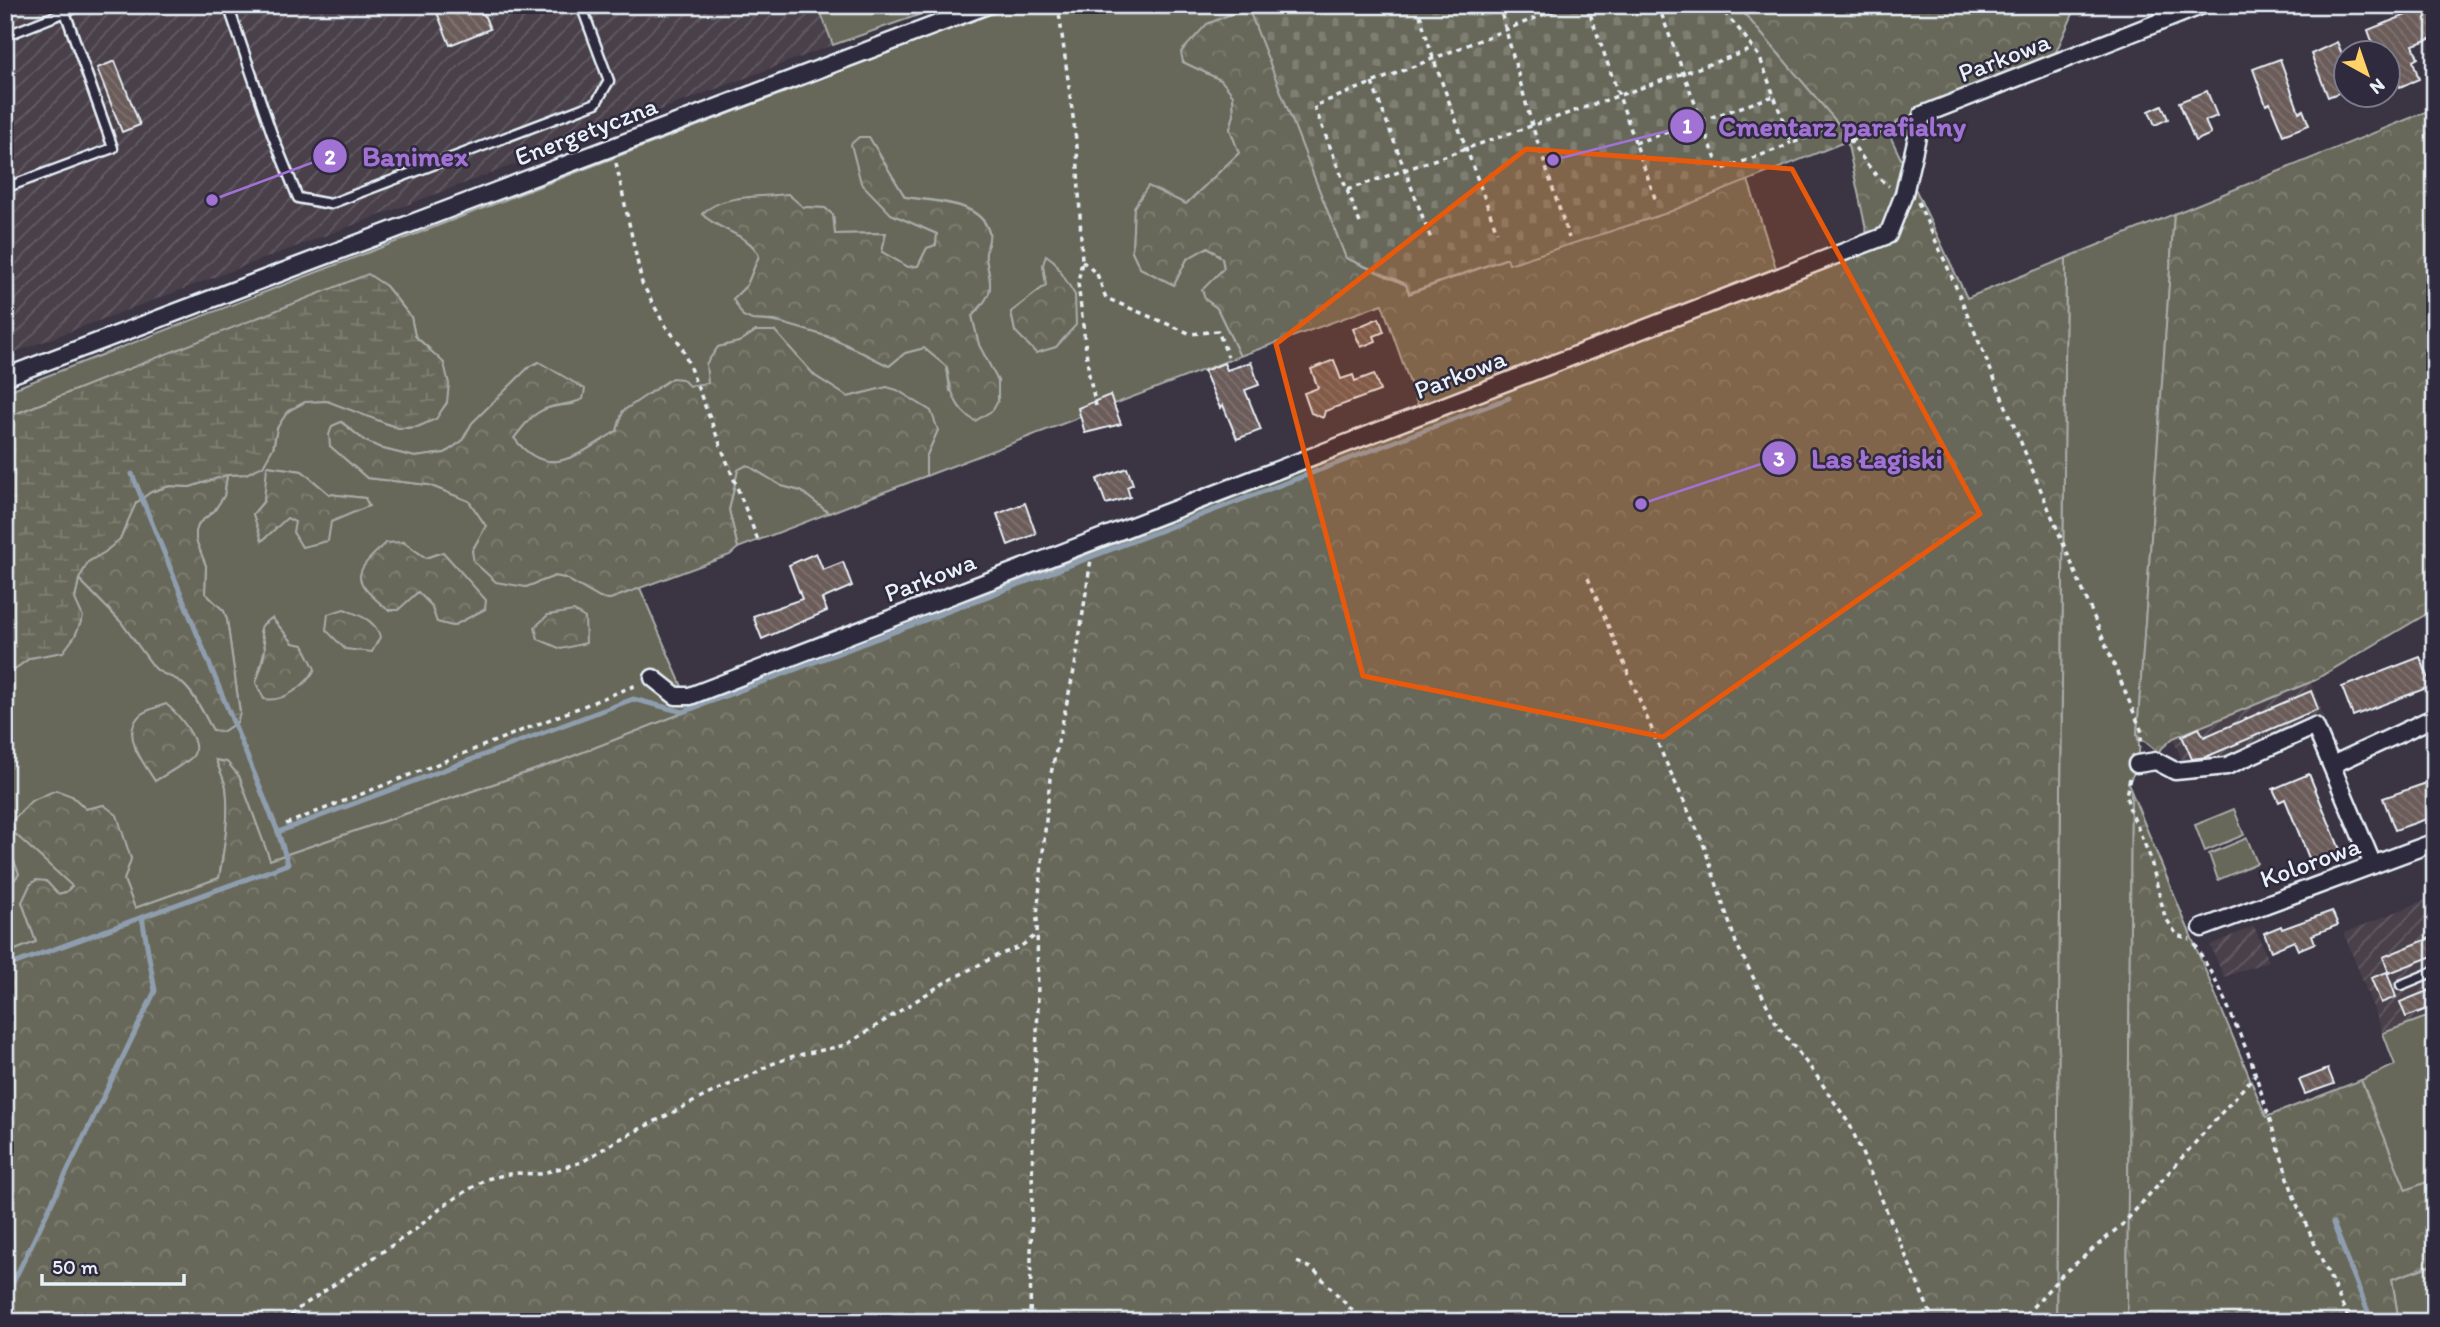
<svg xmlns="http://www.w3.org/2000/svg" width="2440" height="1327" font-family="Itim,sans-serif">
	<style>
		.industrial { fill: url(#industrial-furrows) }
		.green { fill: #68685a; stroke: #a8aca9; stroke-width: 2; fill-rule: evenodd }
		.forest { fill: url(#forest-crowns); stroke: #a8aca9; stroke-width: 2 }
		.wetland { fill: url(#wetland-marsh); stroke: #a8aca9; stroke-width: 2 }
		.cemetery { fill: url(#cemetery-stones); stroke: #a8aca9; stroke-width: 2 }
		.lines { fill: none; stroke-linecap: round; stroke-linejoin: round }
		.stream { stroke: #8f9eaf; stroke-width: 5 }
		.building { fill: url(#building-back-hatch); stroke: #e8f1f8; stroke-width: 2 }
		.lane-casing { stroke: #e8f1f8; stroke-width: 13 }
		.street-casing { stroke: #e8f1f8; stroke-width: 21 }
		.path { stroke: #e8f1f8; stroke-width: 3.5; stroke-dasharray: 5 5; stroke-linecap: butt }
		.lane { stroke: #2f2a3d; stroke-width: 8 }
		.street { stroke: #2f2a3d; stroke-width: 16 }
		.marked { fill: #e8590c; fill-opacity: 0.2; stroke: #e8590c; stroke-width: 5; stroke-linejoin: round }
		.labels { text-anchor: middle; stroke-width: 5; stroke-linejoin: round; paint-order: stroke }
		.street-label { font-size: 26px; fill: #e8f1f8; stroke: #2f2a3d }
		.leader { fill: none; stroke: #a171d3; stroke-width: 2.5 }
		.callout-dot { fill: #a171d3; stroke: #2f2a3d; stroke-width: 2.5 }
		.mark-label { font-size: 21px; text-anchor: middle; font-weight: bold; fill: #fff }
		.callout-label { font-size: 28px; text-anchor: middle; font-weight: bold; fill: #a171d3; stroke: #2f2a3d; stroke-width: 5; stroke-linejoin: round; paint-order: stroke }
	</style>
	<defs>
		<pattern id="industrial-furrows" width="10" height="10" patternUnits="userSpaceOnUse" patternTransform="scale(1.75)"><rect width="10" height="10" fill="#49404a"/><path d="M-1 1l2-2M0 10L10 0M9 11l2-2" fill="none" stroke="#635c65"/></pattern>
		<pattern id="forest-crowns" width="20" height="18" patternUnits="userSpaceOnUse" patternTransform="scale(1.75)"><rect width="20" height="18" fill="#68685a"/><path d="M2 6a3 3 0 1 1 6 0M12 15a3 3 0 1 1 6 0" fill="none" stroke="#7e7e72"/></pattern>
		<pattern id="wetland-marsh" width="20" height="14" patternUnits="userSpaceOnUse" patternTransform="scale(1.75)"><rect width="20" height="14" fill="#68685a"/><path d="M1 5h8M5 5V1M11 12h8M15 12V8" fill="none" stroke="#7e7e72"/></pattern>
		<pattern id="cemetery-stones" width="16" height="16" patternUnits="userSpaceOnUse" patternTransform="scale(1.75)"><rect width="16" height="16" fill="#68685a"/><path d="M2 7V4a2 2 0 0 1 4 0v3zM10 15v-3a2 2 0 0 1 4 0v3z" fill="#7e7e72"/></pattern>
		<pattern id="building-back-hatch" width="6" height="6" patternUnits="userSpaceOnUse" patternTransform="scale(1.75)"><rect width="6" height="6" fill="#6b5b59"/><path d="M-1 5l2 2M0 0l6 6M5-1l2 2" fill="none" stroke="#807372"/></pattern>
	</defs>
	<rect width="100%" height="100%" fill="#3b3443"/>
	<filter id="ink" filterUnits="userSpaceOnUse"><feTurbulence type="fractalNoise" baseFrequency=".0143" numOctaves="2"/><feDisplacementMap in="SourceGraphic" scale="14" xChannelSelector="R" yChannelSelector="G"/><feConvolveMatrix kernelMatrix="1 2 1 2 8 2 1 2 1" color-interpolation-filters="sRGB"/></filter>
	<g filter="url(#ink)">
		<g class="industrial">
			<polygon points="5,5 818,5 833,45 5,356"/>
			<polygon points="2311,682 2324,717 2186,771 2173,738"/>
			<polygon points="2435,896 2435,1014 2383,1033 2344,933"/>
			<polygon points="2254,926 2269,961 2224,977 2210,945"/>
		</g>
		<g class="green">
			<polygon points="818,5 947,5 833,45"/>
			<path d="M 1012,5 L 1247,5 L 1248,7 L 1207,24 L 1183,62 L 1221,80 L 1233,95 L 1234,115 L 1230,129 L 1239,153 L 1186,204 L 1134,208 L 1132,251 L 1140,268 L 1174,285 L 1187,259 L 1208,247 L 1222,258 L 1224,268 L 1205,299 L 1217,308 L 1240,356 L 926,476 L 926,457 L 938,430 L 887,387 L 848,397 L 815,376 L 774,331 L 756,331 L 739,342 L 718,347 L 708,383 L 689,386 L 623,411 L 617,431 C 580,453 549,483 514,438 C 536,410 538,408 573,404 L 539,362 L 530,366 L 472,423 L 462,441 L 445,453 L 415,457 L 383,449 L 365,441 L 342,422 L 330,446 L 367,478 L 429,485 L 469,501 L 486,526 L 472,551 L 526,587 L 555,576 L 565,578 L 600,598 L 610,599 L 640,588 L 692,710 L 558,762 L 270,860 L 239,776 L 216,761 C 219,769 224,778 226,787 C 230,817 224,849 219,878 L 135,908 L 124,880 L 131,858 L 104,805 L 86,809 L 72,796 L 12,831 L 73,886 L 66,892 L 22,902 L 36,942 L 5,954 L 5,891 L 19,874 L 5,838 L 5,676 L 30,658 L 44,654 L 75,599 L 79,579 L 121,622 L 154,667 C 162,675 171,675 179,681 C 195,693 203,714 213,730 L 222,732 L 237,722 L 240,713 L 227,620 L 224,611 L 205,593 L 206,566 L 196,540 L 196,531 L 199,523 L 214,511 L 224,496 L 227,475 L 246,474 C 254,467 268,458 273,448 C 275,444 275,437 276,432 C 279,418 291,406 305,402 C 357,388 404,466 447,403 L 430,349 L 415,336 L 411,317 L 386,286 L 368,275 L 5,418 L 5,392 ZM 869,137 L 905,197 C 931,201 981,200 989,232 C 991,241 984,250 986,259 C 992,287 994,295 972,316 L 979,345 L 998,381 L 950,391 L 947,367 L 924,348 L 905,353 L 889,366 C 845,344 801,321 752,320 L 733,299 L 747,285 L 759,256 C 750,234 718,231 703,214 L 803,207 L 825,208 L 833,215 L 835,234 L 885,233 L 882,252 L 908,267 L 918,266 L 927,248 L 936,245 L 937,234 L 891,214 ZM 1046,285 L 1015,331 L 1011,313 ZM 268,466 L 302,471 L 329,494 L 365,498 C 343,517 338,521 309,522 C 300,522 295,522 287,517 L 263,540 L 253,514 L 264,501 ZM 404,542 L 426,558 L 485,609 L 452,626 L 437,622 L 431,605 L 418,592 ZM 272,618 L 293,643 L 256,683 L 265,648 L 260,631 ZM 132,732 L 193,738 C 198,761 171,770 155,781 L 136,751 Z"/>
			<path d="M 2174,214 L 2137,735 C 2142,749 2138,771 2128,782 L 2131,791 L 2127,1322 L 2056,1322 L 2066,258 Z"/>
			<polygon points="747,465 782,486 801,491 829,513 738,548 729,510 738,469"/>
			<polygon points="2234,809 2244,835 2205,851 2195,825"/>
			<polygon points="2247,838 2257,863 2218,880 2209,854"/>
			<polygon points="2435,1014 2435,1179 2406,1191 2361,1080 2395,1065 2383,1033"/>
			<polygon points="2435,1264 2435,1322 2399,1322 2392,1279"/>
		</g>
		<g class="forest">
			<path d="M 1737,5 L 2077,5 L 2052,61 L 1897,121 L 1891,138 L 1967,298 L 2066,258 L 2056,1322 L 5,1322 L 5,954 L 36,942 L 22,902 L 30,885 L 36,880 L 46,881 L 58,894 L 66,892 L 72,886 L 12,831 L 12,821 L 31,801 L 56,790 L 72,796 L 86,809 L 104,805 L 117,815 L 131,859 L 124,880 L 135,908 L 219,878 C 224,849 230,817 226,787 C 224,778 219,769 216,760 L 227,762 L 239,776 L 270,860 L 558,762 L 1870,248 L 1847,141 L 1843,136 L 1846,133 Z"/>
			<polygon points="1248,7 1346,258 1406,285 1409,294 1508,258 1510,263 1748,180 1776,268 1418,406 1382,304 1240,356 1217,308 1205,299 1202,290 1224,268 1222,258 1208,247 1187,259 1174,285 1140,268 1132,251 1134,207 1148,186 1186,204 1239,153 1230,129 1234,115 1233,95 1221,80 1183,62 1181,52 1207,24"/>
			<polygon points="2435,108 2435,609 2311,682 2173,738 2158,752 2137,735 2174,214"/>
			<path d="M 859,137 L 869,137 L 905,197 C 931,202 981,200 989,233 C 991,241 984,250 986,259 C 992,290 994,293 972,316 L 979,345 L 998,381 L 998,401 L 993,410 L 975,421 C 954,409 950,389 947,367 L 924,348 L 905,353 L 889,366 L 833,338 L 775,321 L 752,320 L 743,316 L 733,299 L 747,285 L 759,256 C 751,234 718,231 702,214 C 721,194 761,197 788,194 L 803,207 L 825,208 L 833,215 L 835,234 L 886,233 L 882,252 L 908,267 L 918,266 L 927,248 L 936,245 L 937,234 L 891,214 L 861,183 L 851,144 Z"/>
			<polygon points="1046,255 1054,261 1075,295 1076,325 1056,347 1036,353 1015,331 1011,312 1046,285 1043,265"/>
			<path d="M 756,331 L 775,331 L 815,376 L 848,397 L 887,387 L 897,390 L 931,411 L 938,430 L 926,457 L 926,476 L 829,513 L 801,491 L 782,486 L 747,465 L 738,470 L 729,510 L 738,548 L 730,555 L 610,599 L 600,598 L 565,578 L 555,576 L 526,587 L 496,582 L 474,562 L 472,551 L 486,526 L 469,501 L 429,485 L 367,478 L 330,446 L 329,435 L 332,426 L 341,422 L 365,441 L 383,449 L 415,457 L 445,453 L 462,441 L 472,423 L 530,366 L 539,362 L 585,389 L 583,399 C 573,404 565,404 554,406 C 535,410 526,423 514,438 C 548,483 580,453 617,431 L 623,411 L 672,378 L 682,379 L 689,386 L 708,383 L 706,364 L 718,347 L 739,342 Z"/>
			<polygon points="267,466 302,471 329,494 365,498 369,506 331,522 328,541 302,547 293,532 295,522 287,518 262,541 253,514 264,501"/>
			<path d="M 227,475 L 224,496 L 214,511 L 199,523 L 196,531 L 196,540 L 206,566 L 205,593 L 224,611 L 227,620 L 240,713 L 237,722 L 222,732 L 213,730 C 203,714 195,691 178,680 C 169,675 161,675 154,667 L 121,622 L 79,579 L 88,561 L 105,552 L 136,503 L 147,493 L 170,486 L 190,487 Z"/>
			<path d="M 403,542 L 426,558 L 443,552 L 486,600 L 485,609 L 453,626 L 437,622 L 431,605 L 418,592 L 398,610 L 388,610 C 353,580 349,576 386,543 Z"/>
			<path d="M 344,609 C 360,616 375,619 380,637 L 372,652 L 345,649 L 326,630 L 328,614 Z"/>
			<polygon points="574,611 585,618 586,643 561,649 538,639 535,627 548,615"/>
			<path d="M 272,618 L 293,643 L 303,645 L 315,669 C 307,685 283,703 264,699 L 256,683 C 259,673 265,659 265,648 C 265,632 252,629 272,618 Z"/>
			<path d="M 166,704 C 176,712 203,741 193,756 C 187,763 164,775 155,781 C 144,763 120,735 140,715 C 146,710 158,707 166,704 Z"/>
			<polygon points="2131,791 2266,1117 2361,1080 2406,1190 2435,1179 2435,1264 2392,1279 2399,1322 2127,1322"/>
		</g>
		<g class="wetland">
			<polygon points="368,274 386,286 411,317 415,336 444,363 449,384 447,402 436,419 417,427 398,428 327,401 305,402 288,411 277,428 273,448 263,466 246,474 227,475 190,487 170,486 151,492 136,503 120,539 105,552 88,562 79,579 75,599 83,617 75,636 63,652 30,658 5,676 5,418"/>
			<polygon points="5,838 19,874 5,891"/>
		</g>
		<polygon class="cemetery" points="1247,5 1737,5 1846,133 1843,136 1847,141 1664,214 1509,264 1507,258 1409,293 1406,284 1346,258"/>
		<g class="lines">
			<g class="stream">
				<polyline points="278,832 633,699 683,712 1509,398"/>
				<polyline points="5,967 288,864 278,832 132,474"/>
				<polyline points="2333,1223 2372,1322"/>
				<polyline points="5,1299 155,991 142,917"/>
			</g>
		</g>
		<g class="building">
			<polygon points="434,5 480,5 490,29 450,45"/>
			<polygon points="2431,5 2435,5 2435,37 2413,45 2418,58 2413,61 2419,79 2400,87 2388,58 2388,52 2376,52 2368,30"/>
			<polygon points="2337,42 2346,63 2346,90 2328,97 2311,54"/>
			<polygon points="2280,59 2299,112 2303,110 2309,125 2283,135 2270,103 2266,105 2253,69"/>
			<polygon points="115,61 140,125 122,132 97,68"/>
			<polygon points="2207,91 2217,116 2205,121 2211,134 2195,141 2179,102"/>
			<polygon points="2162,105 2168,119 2155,125 2149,111"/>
			<polygon points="1379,318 1384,332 1374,336 1376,341 1361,347 1353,329"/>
			<polygon points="1334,360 1341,379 1353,375 1355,381 1374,374 1380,391 1325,411 1323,418 1311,413 1304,393 1318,388 1311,369"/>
			<polygon points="1251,362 1259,385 1245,390 1261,430 1237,439 1223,405 1220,408 1204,371 1224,363 1227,370"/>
			<polygon points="1110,395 1121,424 1085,433 1078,408"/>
			<polygon points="1127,468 1133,484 1127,487 1130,497 1106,504 1097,479"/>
			<polygon points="1025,503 1036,534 1008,545 997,514"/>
			<polygon points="816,553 823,570 843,562 852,586 822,599 827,611 762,639 753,616 802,599 789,565"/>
			<polygon points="2420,657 2432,686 2353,716 2342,687"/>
			<polygon points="2311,691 2318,709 2206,757 2192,759 2182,736 2199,728 2204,737"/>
			<polygon points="2309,774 2341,852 2311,863 2285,799 2279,802 2273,789"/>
			<polygon points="2435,780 2435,816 2395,830 2383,798"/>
			<polygon points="2332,911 2338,925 2312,935 2315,943 2298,950 2294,941 2271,951 2264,933 2281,926 2282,929"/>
			<polygon points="2435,936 2435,955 2389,973 2383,957"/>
			<polygon points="2387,972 2396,997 2381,1003 2371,978"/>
			<polygon points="2435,988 2435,1006 2406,1017 2400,1002"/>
			<polygon points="2328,1069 2334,1084 2305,1094 2299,1080"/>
		</g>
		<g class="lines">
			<defs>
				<g id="lane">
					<polyline points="228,5 272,134 298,198 330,204 596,103 609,81 581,5"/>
					<polyline points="5,36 83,5"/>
					<polyline points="5,188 113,148 65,12"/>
					<polyline points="2401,985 2435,971"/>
				</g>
				<g id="street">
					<polyline points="5,377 988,5"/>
					<polyline points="653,678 676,696 690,696 1888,235 1904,194 1922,115 2203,5"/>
					<polyline points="2137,764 2156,761 2175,771 2227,766 2315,726 2373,865"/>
					<polyline points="2332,765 2435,717"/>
					<polyline points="2202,928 2435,842"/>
				</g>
			</defs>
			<use href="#lane" class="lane-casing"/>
			<use href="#street" class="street-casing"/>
			<g class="path">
				<polyline points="1058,5 1077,147 1082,261 1078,283 1089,375 1096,406"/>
				<polyline points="1417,5 1433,58 1497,232"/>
				<polyline points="1499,5 1532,125 1569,238"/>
				<polyline points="1587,5 1656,201"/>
				<polyline points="1658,5 1720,170 1786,146 1791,142"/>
				<path d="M 1718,5 L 1743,34 L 1760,58 L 1791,142 L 1795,142 L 1821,132 L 1844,134 C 1858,149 1873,177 1889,186"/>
				<polyline points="1372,83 1431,239"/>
				<polyline points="1850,140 1862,139 1904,122"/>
				<polyline points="1635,143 1774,96"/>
				<polyline points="616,163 642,283 664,324 681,345 759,543"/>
				<polyline points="1347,190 1753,49"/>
				<polyline points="1918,202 1948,268 2142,732 2140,747"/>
				<polyline points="1360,223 1314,106 1568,5"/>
				<polyline points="1082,261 1097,274 1106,298 1191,334 1218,331 1228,357"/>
				<polyline points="1588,578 1664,758 1703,843 1736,943 1777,1025 1816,1075 1850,1125 1934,1322"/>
				<polyline points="2130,778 2126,795 2129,807 2150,857 2165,917 2177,935 2190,939"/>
				<polyline points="286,824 639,684"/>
				<polyline points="2195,944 2220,989 2251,1060 2295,1200 2350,1322"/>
				<polyline points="1297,1262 1313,1269 1363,1322"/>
				<polyline points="283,1322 298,1309 416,1229 446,1204 486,1179 514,1173 540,1174 582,1162 616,1141 717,1090 752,1075 769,1065 794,1056 846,1045 944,983 996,956 1020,947 1036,935"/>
				<polyline points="1030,1322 1033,1128 1038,1008 1037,916 1050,778 1075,666 1091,559"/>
				<polyline points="2019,1322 2062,1275 2124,1223 2255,1075"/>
			</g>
			<use href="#lane" class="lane"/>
			<use href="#street" class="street"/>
		</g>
	</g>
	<path class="marked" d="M 1526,149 L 1792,169 L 1980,514 L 1663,737 L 1363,676 L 1276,344 Z"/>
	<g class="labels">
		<g class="street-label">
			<text transform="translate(2004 57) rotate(-21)" y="9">Parkowa</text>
			<text transform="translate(586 131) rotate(-21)" y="9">Energetyczna</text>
			<text transform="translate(1460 374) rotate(-21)" y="9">Parkowa</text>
			<text transform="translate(930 577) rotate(-21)" y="9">Parkowa</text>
			<text transform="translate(2310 862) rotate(-20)" y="9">Kolorowa</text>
		</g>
	</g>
	<path class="leader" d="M1553 160L1687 126M212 200L330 156M1641 504L1779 458"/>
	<g class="callout-dot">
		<circle cx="1553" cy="160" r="7"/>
		<circle cx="212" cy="200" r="7"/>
		<circle cx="1641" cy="504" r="7"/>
		<circle cx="1687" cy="126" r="18"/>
		<circle cx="330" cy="156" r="18"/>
		<circle cx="1779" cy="458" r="18"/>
	</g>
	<g class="mark-label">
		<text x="1687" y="133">1</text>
		<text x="330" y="164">2</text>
		<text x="1779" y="466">3</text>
	</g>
	<g class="callout-label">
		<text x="1842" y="136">Cmentarz parafialny</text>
		<text x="415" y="166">Banimex</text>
		<text x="1877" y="468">Las Łagiski</text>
	</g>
	<rect width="2440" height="1327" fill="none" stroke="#2f2a3d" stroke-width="28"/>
	<rect x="14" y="14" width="2412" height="1299" fill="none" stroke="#e8f1f8" stroke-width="2.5" filter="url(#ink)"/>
	<g transform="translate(2367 74) rotate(140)"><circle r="33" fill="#2f2a3d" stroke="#797a88" stroke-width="2"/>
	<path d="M0-5L12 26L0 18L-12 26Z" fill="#ffd166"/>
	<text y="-10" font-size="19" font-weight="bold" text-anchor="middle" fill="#e8f1f8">N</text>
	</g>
	<path d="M42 1274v10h142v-10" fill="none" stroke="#e8f1f8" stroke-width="3.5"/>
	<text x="52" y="1274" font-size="21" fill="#e8f1f8" stroke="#2f2a3d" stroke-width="5" paint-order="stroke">50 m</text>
</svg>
